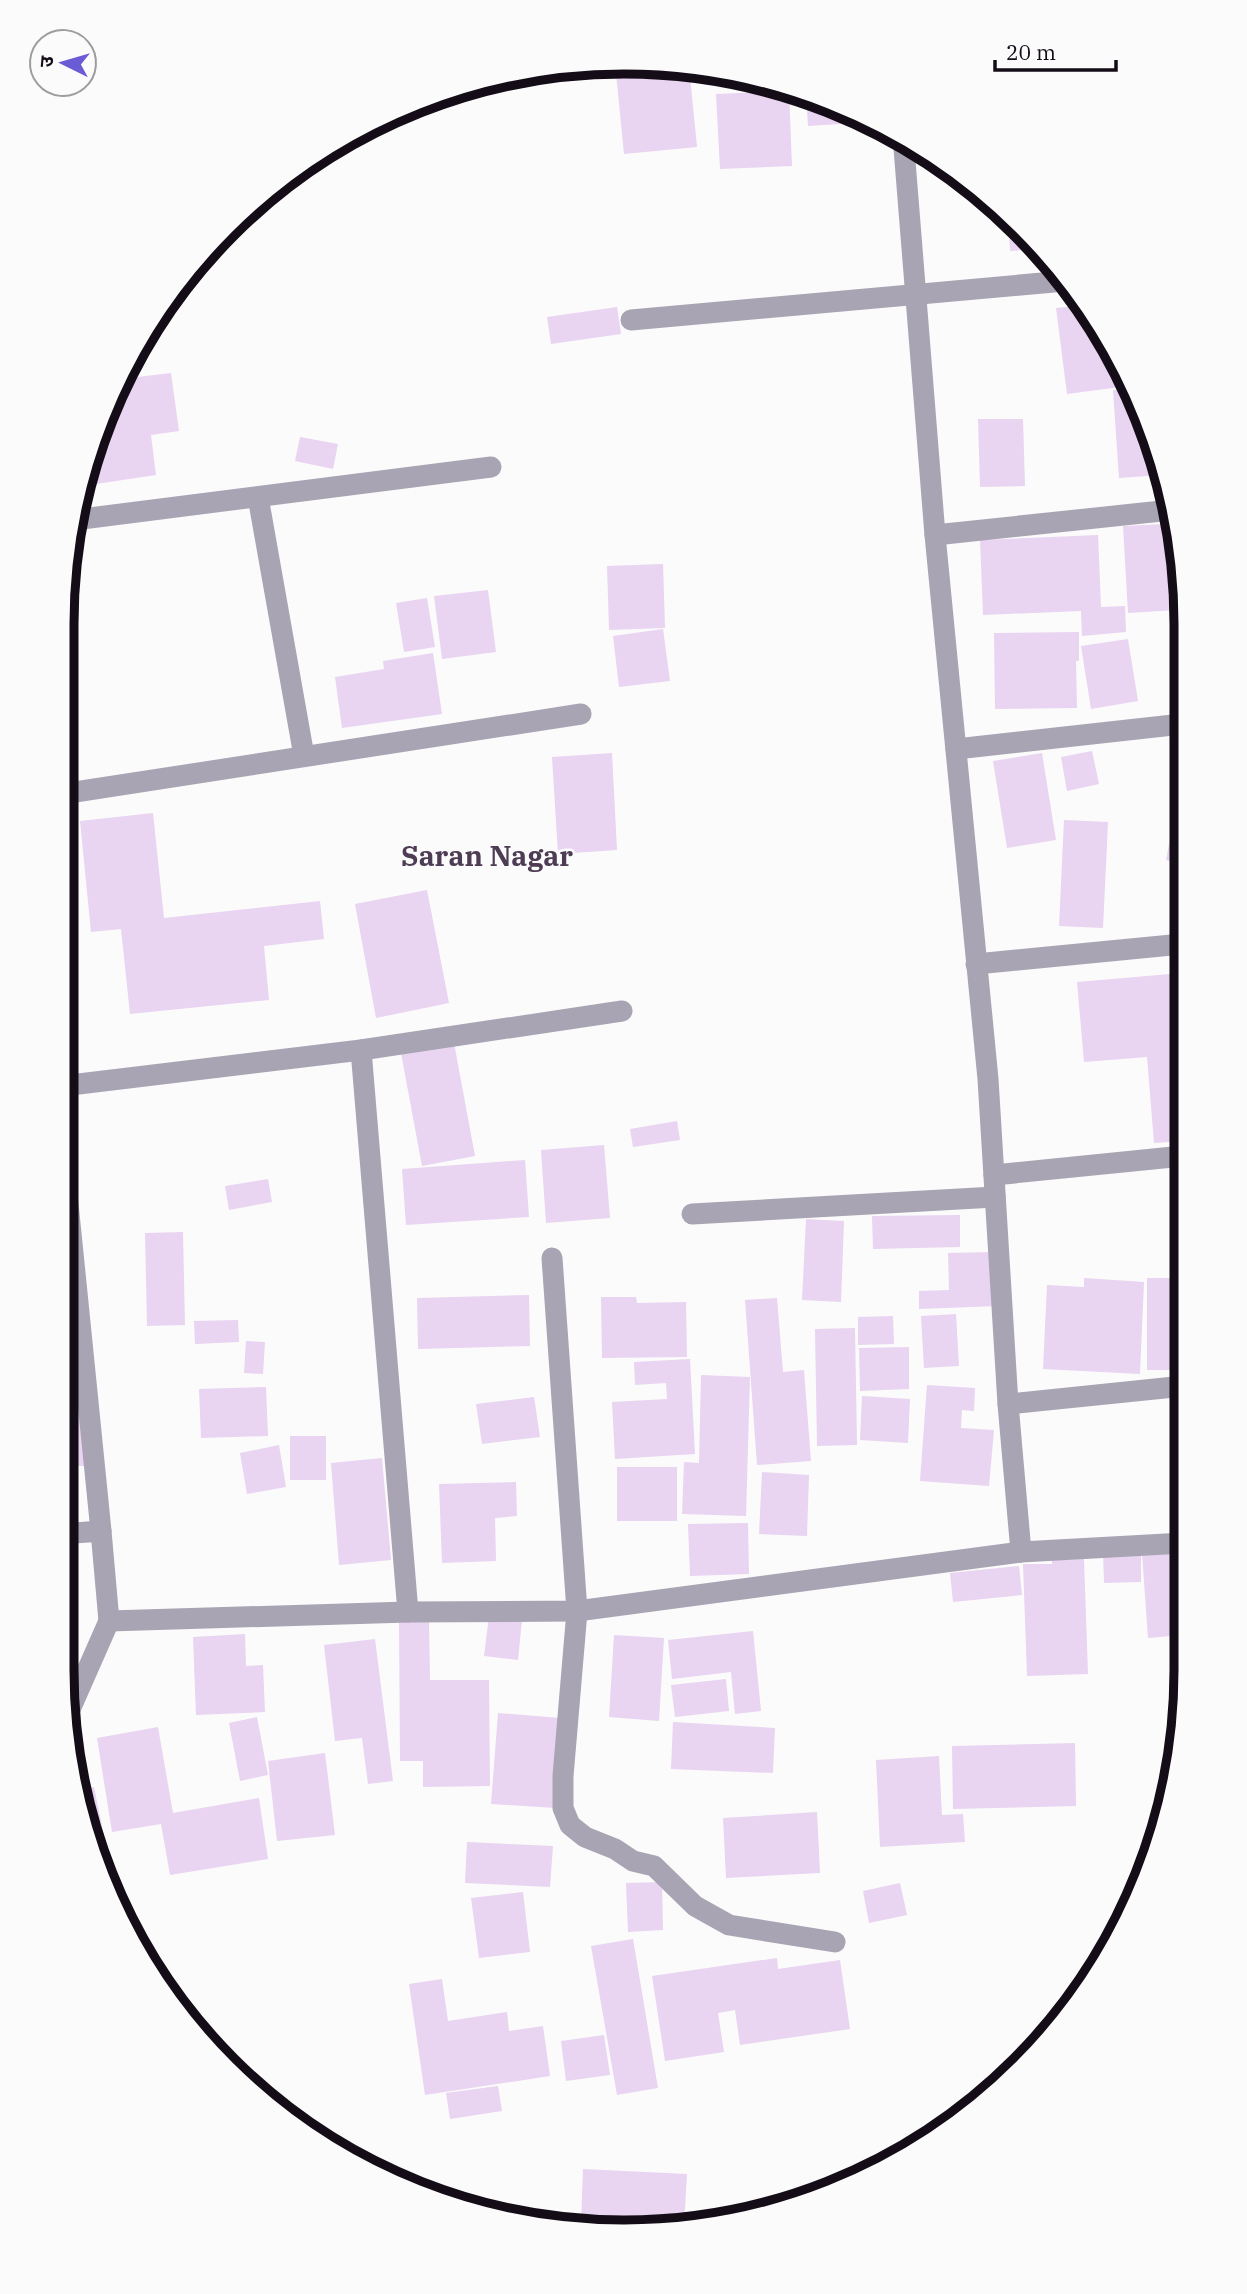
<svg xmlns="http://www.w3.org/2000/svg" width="1247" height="2294" font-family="'IBM Plex Serif','Noto Sans Devanagari',serif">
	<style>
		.building { fill: #e9d4f1 }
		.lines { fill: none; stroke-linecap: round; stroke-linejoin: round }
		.street { stroke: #a8a4b3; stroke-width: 21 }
		.labels { text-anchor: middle; stroke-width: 5; stroke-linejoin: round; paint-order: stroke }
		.district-label { font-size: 28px; font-weight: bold; fill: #4d3c54; stroke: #fbfbfb }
		.rim { fill: none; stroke: #140d17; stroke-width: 9 }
	</style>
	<rect width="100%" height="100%" fill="#fbfbfb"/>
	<g class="building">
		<polygon points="615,63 634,64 635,71 689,66 697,147 624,154"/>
		<polygon points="789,91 792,166 720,169 716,94"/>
		<polygon points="806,92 873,122 808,126"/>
		<polygon points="1008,216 1024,234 1036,249 1010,251"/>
		<polygon points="1085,305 1091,311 1128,386 1067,394 1056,308"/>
		<polygon points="617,307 621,334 551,344 547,317"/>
		<polygon points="171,373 179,431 151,435 156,475 96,484 91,452 121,379"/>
		<polygon points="1130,389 1156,442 1163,475 1119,478 1113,390"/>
		<polygon points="978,419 1023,419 1025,486 980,487"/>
		<polygon points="300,437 338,444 333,469 295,461"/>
		<polygon points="1167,524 1167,536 1177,535 1181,551 1181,676 1179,676 1176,610 1128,613 1123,526"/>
		<polygon points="1098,535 1101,607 1125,606 1126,632 1082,636 1081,611 983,615 980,540"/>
		<polygon points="663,564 665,628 609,630 607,566"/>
		<polygon points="488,590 496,652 442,659 434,596"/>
		<polygon points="427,598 435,647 404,652 396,603"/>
		<polygon points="663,629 670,681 619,687 613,636"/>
		<polygon points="1079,632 1079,661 1076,661 1077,708 995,709 994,633"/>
		<polygon points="1128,639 1138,701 1091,709 1081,646"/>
		<polygon points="433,653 442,714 342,728 335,677 384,669 383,661"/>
		<polygon points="1092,751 1099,784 1067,791 1061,757"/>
		<polygon points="612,753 617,850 558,854 552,757"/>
		<polygon points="1042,753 1056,840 1007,848 993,761"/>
		<polygon points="1177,803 1182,804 1182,864 1166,860"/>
		<polygon points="153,813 164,918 320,901 324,939 264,946 269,1000 130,1014 121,929 91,932 80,821"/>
		<polygon points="1064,820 1108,822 1103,928 1059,926"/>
		<polygon points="427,890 449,1003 376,1018 355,904"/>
		<polygon points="1182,973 1183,1141 1154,1143 1147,1057 1084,1062 1077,982"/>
		<polygon points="454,1043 475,1156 422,1166 401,1053"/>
		<polygon points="677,1121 680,1140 633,1147 630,1129"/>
		<polygon points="604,1145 610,1218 546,1223 541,1150"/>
		<polygon points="525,1160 529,1217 406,1225 402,1169"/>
		<polygon points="268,1179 272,1202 229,1210 225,1186"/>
		<polygon points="960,1215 960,1247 873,1249 872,1216"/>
		<polygon points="806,1219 844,1221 841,1302 802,1300"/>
		<polygon points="183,1232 185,1325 147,1326 145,1233"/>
		<polygon points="996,1252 998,1306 919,1309 919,1291 949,1290 948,1253"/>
		<polygon points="1084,1278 1144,1282 1140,1374 1043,1369 1047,1285 1084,1287"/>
		<polygon points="1147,1278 1176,1278 1177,1370 1147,1370"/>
		<polygon points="529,1295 530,1346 418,1349 417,1298"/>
		<polygon points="601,1297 636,1297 637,1303 686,1302 687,1357 602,1358"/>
		<polygon points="777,1298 783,1372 804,1370 811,1461 757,1465 745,1300"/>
		<polygon points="956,1314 959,1366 924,1368 921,1316"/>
		<polygon points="893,1316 894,1344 858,1345 858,1317"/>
		<polygon points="238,1320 239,1342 195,1344 194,1321"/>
		<polygon points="855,1328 857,1445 817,1446 815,1329"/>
		<polygon points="246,1341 265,1342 263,1374 244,1373"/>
		<polygon points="909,1347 909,1389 860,1391 859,1348"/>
		<polygon points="62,1358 91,1358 92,1466 61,1466"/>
		<polygon points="690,1359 695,1454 615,1459 612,1402 667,1399 666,1383 635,1385 634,1362"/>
		<polygon points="701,1375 750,1377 746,1516 682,1514 684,1462 699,1463"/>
		<polygon points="927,1385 975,1388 974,1411 962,1410 961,1428 994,1430 989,1486 920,1481"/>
		<polygon points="266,1387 268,1436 201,1438 199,1389"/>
		<polygon points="862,1396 910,1399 908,1443 860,1440"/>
		<polygon points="534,1397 540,1437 482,1444 476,1404"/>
		<rect x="290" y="1436" width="36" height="44"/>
		<polygon points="279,1445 286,1487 247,1494 240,1453"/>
		<polygon points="382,1458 391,1560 339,1565 331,1463"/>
		<rect x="617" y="1467" width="60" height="54"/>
		<polygon points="762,1472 809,1475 807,1536 759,1534"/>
		<polygon points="516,1482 517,1516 495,1518 496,1561 442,1563 439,1484"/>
		<polygon points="748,1523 749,1574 690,1576 688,1524"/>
		<polygon points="1184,1549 1184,1635 1148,1638 1142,1553"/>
		<polygon points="1141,1550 1141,1582 1104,1583 1103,1551"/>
		<polygon points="1084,1559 1088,1674 1027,1676 1023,1564 1052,1564 1052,1560"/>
		<polygon points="1019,1566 1022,1595 953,1602 950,1573"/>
		<polygon points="489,1616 522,1620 518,1660 484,1656"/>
		<polygon points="399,1621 429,1621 430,1680 489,1680 490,1786 423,1787 423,1761 400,1761"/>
		<polygon points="753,1631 761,1711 735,1714 731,1672 672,1679 668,1640"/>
		<polygon points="245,1634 246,1666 263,1665 265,1712 196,1715 193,1637"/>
		<polygon points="614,1635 664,1638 659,1721 609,1717"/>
		<polygon points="375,1639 393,1781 368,1784 362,1738 335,1741 324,1645"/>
		<polygon points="726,1679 729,1711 675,1717 671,1685"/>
		<polygon points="498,1713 561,1718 555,1808 491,1804"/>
		<polygon points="257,1717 268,1775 240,1781 229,1723"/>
		<polygon points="673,1722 775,1728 773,1773 671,1769"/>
		<polygon points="158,1727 173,1813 259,1798 268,1859 170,1875 161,1824 112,1832 97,1738"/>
		<polygon points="1075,1743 1076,1806 953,1809 952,1746"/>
		<polygon points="325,1753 335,1835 277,1841 268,1761"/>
		<polygon points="939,1756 942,1815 963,1814 965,1842 880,1847 876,1760"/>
		<polygon points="94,1787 113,1880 107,1882 91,1852 81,1790"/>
		<polygon points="817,1812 820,1873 726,1878 723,1818"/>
		<polygon points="467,1842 553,1846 550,1887 465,1883"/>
		<polygon points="662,1882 663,1930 628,1932 626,1883"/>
		<polygon points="900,1883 907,1915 869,1923 863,1891"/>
		<polygon points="523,1892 530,1952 479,1958 471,1898"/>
		<polygon points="633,1939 658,2088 617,2095 591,1946"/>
		<polygon points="777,1958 778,1969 840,1960 850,2029 740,2045 735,2010 718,2013 724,2052 665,2061 652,1976"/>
		<polygon points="442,1979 448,2021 507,2012 509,2031 543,2026 550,2076 425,2095 409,1984"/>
		<polygon points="604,2035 610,2075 566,2081 561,2041"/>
		<polygon points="498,2086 502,2111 450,2119 446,2093"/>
		<polygon points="583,2169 687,2174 684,2226 661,2232 581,2224"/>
	</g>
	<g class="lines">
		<g class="street">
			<polyline points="631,320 1065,281"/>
			<polyline points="258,497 304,756"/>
			<polyline points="74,520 491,467"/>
			<polyline points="935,535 1171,510"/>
			<polyline points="956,749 1182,724"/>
			<polyline points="62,794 581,714"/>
			<polyline points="976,964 1182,944"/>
			<polyline points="361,1050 408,1612"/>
			<polyline points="62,1086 361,1050 622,1011"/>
			<polyline points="62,1144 101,1531"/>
			<polyline points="994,1175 1183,1156"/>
			<polyline points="692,1214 995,1197"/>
			<polyline points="552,1258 577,1611 563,1776 563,1808 570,1825 585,1837 615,1849 633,1861 654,1866 695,1906 729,1925 835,1942"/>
			<polyline points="1008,1404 1184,1386"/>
			<polyline points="61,1534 101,1531 109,1621 408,1612 577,1611 1021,1552 1008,1404 988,1079 935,535 903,136"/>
			<polyline points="1021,1552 1184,1543"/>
			<polyline points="68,1714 109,1621"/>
		</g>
	</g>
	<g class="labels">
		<g class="district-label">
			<text x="487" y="866">Saran Nagar</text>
		</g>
	</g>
	<path d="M0 0H1247V2294H0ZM624 74H624A550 550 0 0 1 1174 624V1670A550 550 0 0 1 624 2220H624A550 550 0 0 1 74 1670V624A550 550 0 0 1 624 74Z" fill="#fbfbfb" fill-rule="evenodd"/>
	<path class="rim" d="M624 74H624A550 550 0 0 1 1174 624V1670A550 550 0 0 1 624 2220H624A550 550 0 0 1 74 1670V624A550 550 0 0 1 624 74Z"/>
	<g transform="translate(63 63) rotate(275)"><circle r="33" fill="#fbfbfb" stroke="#9f9ca0" stroke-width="2"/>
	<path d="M0-5L12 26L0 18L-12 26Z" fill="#6b5bd5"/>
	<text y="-10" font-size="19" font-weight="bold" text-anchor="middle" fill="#140d17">उ</text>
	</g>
	<path d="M995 60v10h121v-10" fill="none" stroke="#140d17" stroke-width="3.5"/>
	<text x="1006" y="60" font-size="21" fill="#140d17" stroke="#fbfbfb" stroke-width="5" paint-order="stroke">20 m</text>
</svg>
